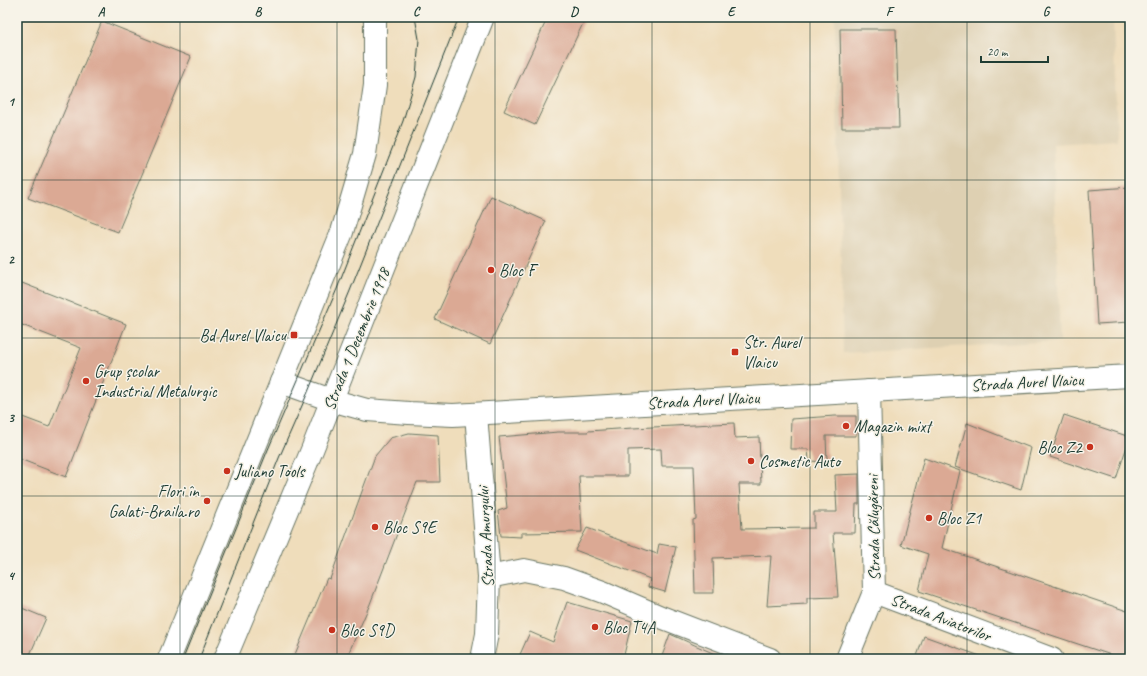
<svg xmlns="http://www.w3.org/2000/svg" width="1147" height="676" font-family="Caveat,sans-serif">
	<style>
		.built { fill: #ded0b2 }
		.building { fill: #dba994 }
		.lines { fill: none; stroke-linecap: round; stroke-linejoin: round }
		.minor-casing { stroke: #687563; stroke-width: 24 }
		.major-casing { stroke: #687563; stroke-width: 24 }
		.minor { stroke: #fff; stroke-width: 22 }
		.major { stroke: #fff; stroke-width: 22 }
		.tram { stroke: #1f3d34; stroke-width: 1 }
		.grid { fill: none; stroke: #1f3d34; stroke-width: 1; stroke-opacity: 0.55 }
		.poi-dot { fill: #c8321e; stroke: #f7f3e8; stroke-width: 1.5 }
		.labels { text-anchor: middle; stroke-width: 3; stroke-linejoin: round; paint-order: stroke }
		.poi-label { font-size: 17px; fill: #1f3d34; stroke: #f7f3e8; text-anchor: start }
		.street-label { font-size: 17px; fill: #1f3d34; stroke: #f7f3e8 }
		.neatline { fill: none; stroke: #1f3d34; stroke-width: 1.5 }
		.grid-label { font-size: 13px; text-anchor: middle; font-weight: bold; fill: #1f3d34 }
	</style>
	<rect width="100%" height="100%" fill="#f7f3e8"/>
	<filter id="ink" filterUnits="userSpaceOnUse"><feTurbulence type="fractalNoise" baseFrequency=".025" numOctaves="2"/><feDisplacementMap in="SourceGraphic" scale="8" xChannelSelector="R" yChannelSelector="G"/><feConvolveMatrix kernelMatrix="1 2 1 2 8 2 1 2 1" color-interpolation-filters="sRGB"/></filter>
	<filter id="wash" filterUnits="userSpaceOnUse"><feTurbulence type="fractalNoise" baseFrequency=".012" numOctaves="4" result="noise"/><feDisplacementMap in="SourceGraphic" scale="16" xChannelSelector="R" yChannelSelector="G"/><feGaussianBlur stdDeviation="0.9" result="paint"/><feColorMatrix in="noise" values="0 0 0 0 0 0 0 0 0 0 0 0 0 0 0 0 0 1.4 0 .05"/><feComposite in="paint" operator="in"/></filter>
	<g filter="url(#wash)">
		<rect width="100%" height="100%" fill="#efddbb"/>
		<g class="built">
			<polygon points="835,17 1113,17 1117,140 1053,144 1060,341 843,353"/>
			<polygon points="1124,17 1130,17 1130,140 1129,140"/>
		</g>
		<g id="blocks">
			<g class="building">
				<polygon points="548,17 586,17 535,125 504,111"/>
				<polygon points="102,21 191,57 118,232 28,198"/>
				<polygon points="840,29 896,29 899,128 842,128"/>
				<polygon points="1130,187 1130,322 1097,324 1089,190"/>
				<polygon points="491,196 546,221 490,344 435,319"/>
				<polygon points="17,281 126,324 66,477 17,458 17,415 49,427 81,348 17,323"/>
				<polygon points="1064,415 1130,437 1116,479 1050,457"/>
				<polygon points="835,416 856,416 856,436 826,436 827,462 809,461 808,449 790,449 791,419"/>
				<polygon points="734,423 735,438 759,437 761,484 739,484 742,529 814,528 814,512 837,512 835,475 859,474 859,504 856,504 855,533 833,533 838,597 807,598 807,604 767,606 771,556 713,558 714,593 695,593 693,520 696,519 694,466 662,466 661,449 628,450 628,476 579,476 582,532 521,533 521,537 501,536 498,511 507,508 499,437 558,432 588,432 588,431 633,428"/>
				<polygon points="967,423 1031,448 1021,490 955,467"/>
				<polygon points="409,433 438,435 440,482 417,482 370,604 346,659 293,659 327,578 330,579 375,456 390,438"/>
				<polygon points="924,458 960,471 942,548 1130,612 1130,659 1123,659 919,591 928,554 901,545"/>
				<polygon points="587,528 657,554 659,544 676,547 665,592 648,587 650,579 575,550"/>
				<polygon points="567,602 632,621 623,659 607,659 579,653 593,659 518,659 530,632 553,642"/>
				<polygon points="17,606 46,618 28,659 17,659"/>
				<polygon points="670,634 726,659 661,659"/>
				<polygon points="924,636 983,657 982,659 916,659"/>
			</g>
		</g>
	</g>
	<g filter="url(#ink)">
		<use href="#blocks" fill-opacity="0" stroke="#687563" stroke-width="1"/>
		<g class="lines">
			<defs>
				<g id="minor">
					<polyline points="476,414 489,577 487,634 482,659"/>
					<polyline points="489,577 524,570 564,578 603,592 661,617 770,659"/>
					<polyline points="874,592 1052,659"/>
					<polyline points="847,659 874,592 869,391"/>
				</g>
				<g id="major">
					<polyline points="281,382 331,400 367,410 409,413 453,415 1130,376"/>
					<polyline points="169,659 342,232 365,154 375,85 375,17"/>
					<polyline points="225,659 312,450 483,17"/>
				</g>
			</defs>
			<use href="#minor" class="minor-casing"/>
			<use href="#major" class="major-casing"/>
			<use href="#minor" class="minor"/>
			<use href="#major" class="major"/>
			<g class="tram">
				<polyline points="183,659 267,452 337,289 403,121 416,77 419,39 415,17"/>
				<polyline points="199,659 279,458 308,392 350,291 459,17"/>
			</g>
		</g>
	</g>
	<path class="grid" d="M 180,17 L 180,659M 337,17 L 337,659M 495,17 L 495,659M 652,17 L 652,659M 810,17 L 810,659M 967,17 L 967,659M 17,180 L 1130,180M 17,338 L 1130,338M 17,496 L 1130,496"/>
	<g class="poi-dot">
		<circle cx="491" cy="270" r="4"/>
		<rect x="290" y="331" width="8" height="8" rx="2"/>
		<rect x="731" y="348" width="8" height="8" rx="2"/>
		<circle cx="86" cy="381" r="4"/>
		<circle cx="846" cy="426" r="4"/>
		<circle cx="1090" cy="447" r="4"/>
		<circle cx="751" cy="461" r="4"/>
		<circle cx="227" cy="471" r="4"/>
		<circle cx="207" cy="501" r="4"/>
		<circle cx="929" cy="518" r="4"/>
		<circle cx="375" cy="527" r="4"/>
		<circle cx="595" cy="627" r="4"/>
		<circle cx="332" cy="630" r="4"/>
	</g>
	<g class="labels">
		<g class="poi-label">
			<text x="499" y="276">Bloc F</text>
			<text x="286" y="341" text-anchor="end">Bd Aurel Vlaicu</text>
			<text x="743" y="348">Str. Aurel<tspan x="743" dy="20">Vlaicu</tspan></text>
			<text x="94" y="377">Grup școlar<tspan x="94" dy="20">Industrial Metalurgic</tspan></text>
			<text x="854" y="432">Magazin mixt</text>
			<text x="1082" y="453" text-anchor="end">Bloc Z2</text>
			<text x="759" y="467">Cosmetic Auto</text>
			<text x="235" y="477">Juliano Tools</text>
			<text x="199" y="497" text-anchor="end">Flori în<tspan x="199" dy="20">Galati-Braila.ro</tspan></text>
			<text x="937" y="524">Bloc Z1</text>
			<text x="383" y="533">Bloc S9E</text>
			<text x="603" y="633">Bloc T4A</text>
			<text x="340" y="636">Bloc S9D</text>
		</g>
		<g class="street-label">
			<text transform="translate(356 339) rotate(-68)" y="6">Strada 1 Decembrie 1918</text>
			<text transform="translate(1027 382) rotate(-3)" y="6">Strada Aurel Vlaicu</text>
			<text transform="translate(703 400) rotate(-3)" y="6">Strada Aurel Vlaicu</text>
			<text transform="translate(873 528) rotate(-91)" y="6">Strada Călugăreni</text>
			<text transform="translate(485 537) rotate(-93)" y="6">Strada Amurgului</text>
			<text transform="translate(941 617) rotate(21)" y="6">Strada Aviatorilor</text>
		</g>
	</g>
	<rect width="1147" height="676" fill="none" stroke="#f7f3e8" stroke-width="44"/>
	<path d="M981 56v6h67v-6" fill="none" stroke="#1f3d34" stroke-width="2"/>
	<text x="987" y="56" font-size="12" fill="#1f3d34" stroke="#f7f3e8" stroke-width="3" paint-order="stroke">20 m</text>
	<rect x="22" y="22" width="1103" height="632" class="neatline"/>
	<g class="grid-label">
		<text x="101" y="16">A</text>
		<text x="258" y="16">B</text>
		<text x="416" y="16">C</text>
		<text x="574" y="16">D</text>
		<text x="731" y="16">E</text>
		<text x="889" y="16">F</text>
		<text x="1046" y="16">G</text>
		<text x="11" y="106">1</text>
		<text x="11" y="264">2</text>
		<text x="11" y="422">3</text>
		<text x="11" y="580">4</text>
	</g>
</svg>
